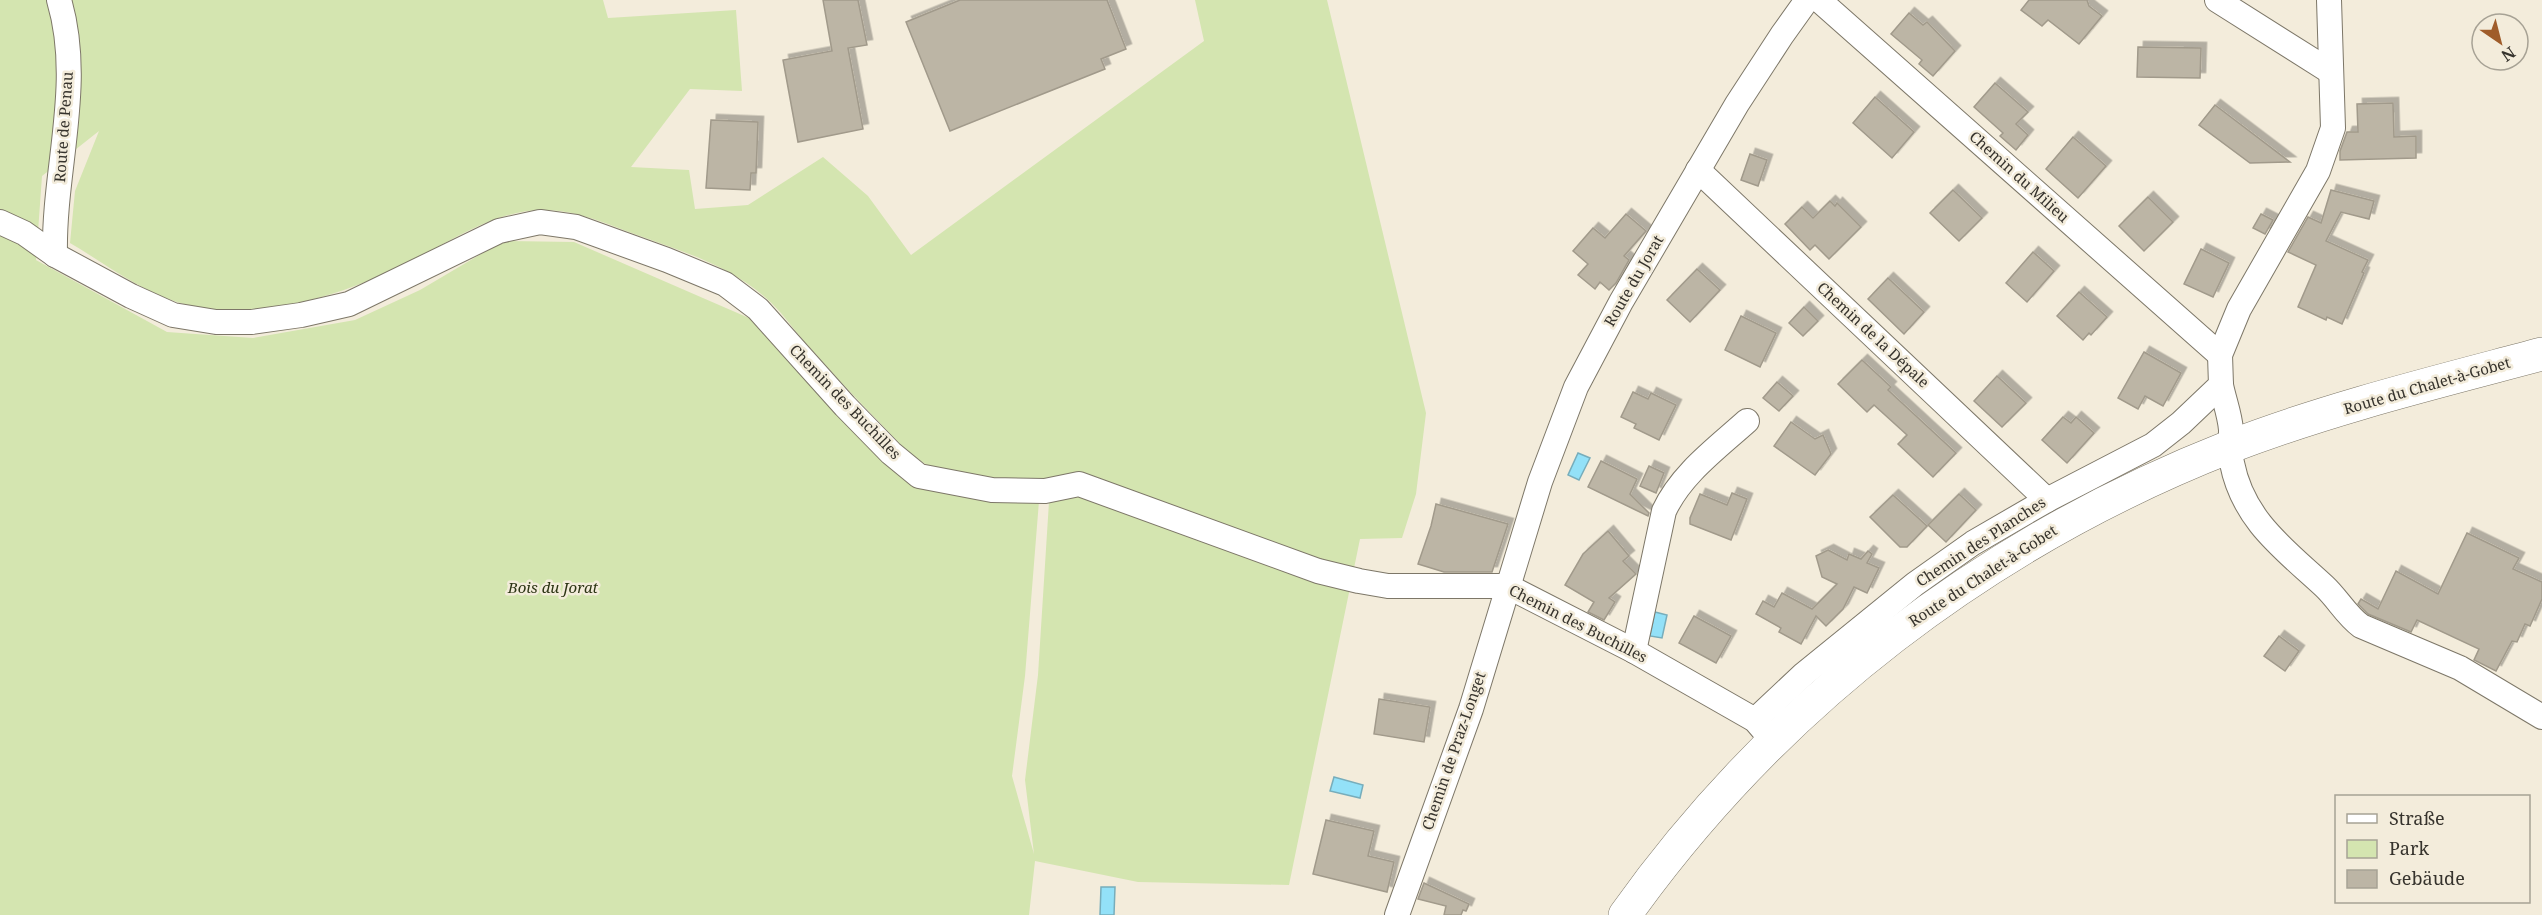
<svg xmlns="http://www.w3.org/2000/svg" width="2542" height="915" font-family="'Noto Serif',serif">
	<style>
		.green { fill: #d4e5b0; fill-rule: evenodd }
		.water { fill: #93e1f8; stroke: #77adbb; stroke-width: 1.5 }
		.building { fill: #bcb5a5; stroke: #a19a8b; stroke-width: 1.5; filter: url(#shadow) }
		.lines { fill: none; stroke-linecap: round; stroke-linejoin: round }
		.street-casing { stroke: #7d7768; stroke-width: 26 }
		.secondary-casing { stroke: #7d7768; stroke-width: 34 }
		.street { stroke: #fff; stroke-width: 24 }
		.secondary { stroke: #fff; stroke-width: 33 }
		.labels { text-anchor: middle; stroke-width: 5; stroke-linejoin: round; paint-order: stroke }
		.street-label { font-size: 15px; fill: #36332d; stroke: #f3ecdb }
		.park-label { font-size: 15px; font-style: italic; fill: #2c3414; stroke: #f3ecdb }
	</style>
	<defs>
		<filter id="shadow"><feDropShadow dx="5.5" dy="-5.5" stdDeviation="0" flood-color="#0004"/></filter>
	</defs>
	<rect width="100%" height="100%" fill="#f3ecdb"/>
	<path class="green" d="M 0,0 L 603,0 L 608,18 L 736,10 L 742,91 L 690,89 L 631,167 L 689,170 L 695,209 L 748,205 L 823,157 L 868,196 L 911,255 L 1204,41 L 1195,0 L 1327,0 L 1426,413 L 1416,494 L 1402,538 L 1360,539 L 1289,885 L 1138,882 L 1035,861 L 1029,915 L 0,915 ZM 99,131 L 75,191 L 70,243 C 104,263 139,290 177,302 C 258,326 357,292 428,252 C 479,225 520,199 580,215 C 599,220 618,228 637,235 C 682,251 730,266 766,298 C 780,310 791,326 803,340 C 829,369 855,398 883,426 C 895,439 909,454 924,463 C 955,481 1014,483 1050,486 L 1038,675 L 1025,780 L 1034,854 L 1012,776 L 1025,676 L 1039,501 L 917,486 L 834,412 L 749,318 L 574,242 L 503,241 L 420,290 L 355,320 L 253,338 L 167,332 L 36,260 L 42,176 Z"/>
	<g class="water">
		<polygon points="1578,453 1590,458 1579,480 1568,475"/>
		<polygon points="1655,612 1667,615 1662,638 1650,636"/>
		<polygon points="1334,777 1363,785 1360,798 1330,791"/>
		<polygon points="1101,887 1115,887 1114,915 1100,915"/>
	</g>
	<g class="building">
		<polygon points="823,0 858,0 867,45 848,48 863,129 798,142 783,60 832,51"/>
		<polygon points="960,0 1107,0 1126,49 1101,59 1105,69 950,131 906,22"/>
		<polygon points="2029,0 2087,0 2089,6 2102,16 2079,44 2048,20 2042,26 2021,10"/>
		<polygon points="1909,13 1923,25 1927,22 1955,51 1933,76 1919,64 1922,60 1891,34"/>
		<polygon points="2138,47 2201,48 2200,78 2137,77"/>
		<polygon points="1995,83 2028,112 2016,124 2028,135 2016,150 2000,136 2003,133 1974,107"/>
		<polygon points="1875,97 1914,132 1892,158 1853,123"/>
		<polygon points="2393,103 2394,137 2416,136 2416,158 2340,160 2340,151 2347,132 2358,132 2357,104"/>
		<polygon points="2215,105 2290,162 2250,163 2199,125"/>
		<polygon points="711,120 758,122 756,173 751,173 750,190 706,188"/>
		<polygon points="2073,137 2106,166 2078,198 2046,169"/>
		<polygon points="1750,154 1767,160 1758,186 1741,180"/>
		<polygon points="1953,190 1982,218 1959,241 1930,213"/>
		<polygon points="2331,190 2374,201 2369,219 2341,212 2326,241 2368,260 2362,272 2364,273 2342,324 2327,317 2326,320 2298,307 2316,265 2288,252 2308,217 2321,223"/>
		<polygon points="2148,197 2173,222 2144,251 2119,226"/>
		<polygon points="1830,201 1835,206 1837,203 1861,227 1829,259 1815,245 1810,250 1785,224 1802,207 1813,218"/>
		<polygon points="1626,214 1646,231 1624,256 1629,260 1616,283 1609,290 1600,282 1595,289 1578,275 1588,264 1573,251 1593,228 1605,238"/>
		<polygon points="2261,214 2273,220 2265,234 2253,228"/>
		<polygon points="2201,249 2229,263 2213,297 2184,284"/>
		<polygon points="2033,252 2054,271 2027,302 2006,283"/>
		<polygon points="1697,269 1720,290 1690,322 1667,300"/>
		<polygon points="1888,278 1924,312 1904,334 1868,299"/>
		<polygon points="2079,292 2107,317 2091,335 2089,333 2083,340 2057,316"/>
		<polygon points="1804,307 1818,321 1803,336 1789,323"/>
		<polygon points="1741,316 1776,333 1760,367 1725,350"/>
		<polygon points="2144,352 2181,373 2163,406 2145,396 2138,409 2118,398"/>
		<polygon points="1862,360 1891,387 1888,390 1956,453 1933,477 1898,444 1907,435 1874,405 1867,412 1838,384"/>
		<polygon points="1997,376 2026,403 2002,427 1974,401"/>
		<polygon points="1777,382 1793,396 1779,411 1763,398"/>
		<polygon points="1633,392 1648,399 1651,393 1676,405 1659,440 1634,428 1636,424 1621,417"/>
		<polygon points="2063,417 2071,423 2076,417 2094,433 2067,463 2042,440"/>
		<polygon points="1791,422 1815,439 1823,435 1831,454 1815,475 1774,446"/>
		<polygon points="1601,461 1637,479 1630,494 1649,513 1648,516 1588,487"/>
		<polygon points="1649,466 1664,473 1656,493 1640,486"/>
		<polygon points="1732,493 1747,499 1731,540 1690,524 1690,518 1700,494 1727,505"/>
		<polygon points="1959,494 1976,510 1946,542 1928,525"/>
		<polygon points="1893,495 1927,526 1907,547 1900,547 1870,517"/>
		<polygon points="1436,504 1508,524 1492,572 1444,572 1418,564 1431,526"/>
		<polygon points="1608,531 1629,556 1623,561 1636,574 1609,598 1615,602 1604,620 1588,612 1594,602 1565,585 1583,554"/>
		<polygon points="2467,533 2519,558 2513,569 2542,582 2542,599 2530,626 2525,624 2517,642 2512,641 2496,671 2474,660 2479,649 2417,620 2411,632 2368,614 2358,604 2361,599 2378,609 2396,571 2438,594"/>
		<polygon points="1828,550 1847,560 1849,554 1861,559 1868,551 1872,554 1867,563 1879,568 1867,593 1854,587 1843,609 1826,626 1816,616 1801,644 1779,632 1781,628 1756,614 1763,601 1774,607 1782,593 1812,609 1837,584 1822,577 1816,556"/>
		<polygon points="1694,616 1731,636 1716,663 1679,643"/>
		<polygon points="2279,636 2299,651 2285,671 2264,656"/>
		<polygon points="1379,699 1430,707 1424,742 1374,734"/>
		<polygon points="1326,820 1374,831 1368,856 1394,862 1387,892 1313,874"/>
		<polygon points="1424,883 1469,904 1466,911 1463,910 1461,915 1444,915 1446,906 1418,899"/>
	</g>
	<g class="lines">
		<defs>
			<g id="street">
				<polyline points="1819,0 2220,355"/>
				<polyline points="2217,0 2331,72"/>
				<polyline points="1698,170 2047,500"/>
				<polyline points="0,222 24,233 55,255 131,296 173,315 216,322 252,322 301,315 349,304 499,231 540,222 576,227 667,260 725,284 758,309 845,406 891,453 919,476 992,490 1045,491 1079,484 1318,571 1359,581 1388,586 1507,586 1634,651 1755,720 1772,740"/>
				<path d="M 55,255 C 53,170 84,84 59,0"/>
				<path d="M 2221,385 C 2224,400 2230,415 2231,430 C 2231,441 2229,452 2232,463 C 2243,520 2284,549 2324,586 C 2338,599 2346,615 2361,626 L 2460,668 L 2542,717"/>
				<path d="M 1634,651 L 1664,511 C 1681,474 1717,448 1747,421"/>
				<polyline points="1755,720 1804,674 1915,584 1973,543 2047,500 2153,445 2181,423 2221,385 2220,355 2239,309 2318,171 2333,128 2329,0"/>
				<polyline points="1397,915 1471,709 1540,482 1576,387 1621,302 1737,104 1782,35 1807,0"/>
			</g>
			<path id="secondary" d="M 1625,915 C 1776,703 1987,542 2229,447 C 2330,408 2437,382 2542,354"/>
		</defs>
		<use href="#street" class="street-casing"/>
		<use href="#secondary" class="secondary-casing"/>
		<use href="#street" class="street"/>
		<use href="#secondary" class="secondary"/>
	</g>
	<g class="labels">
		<g class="street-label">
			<text transform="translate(64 127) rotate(-86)" y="5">Route de Penau</text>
			<text transform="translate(2019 177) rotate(42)" y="5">Chemin du Milieu</text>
			<text transform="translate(1634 281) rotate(-60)" y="5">Route du Jorat</text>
			<text transform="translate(1873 335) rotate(43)" y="5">Chemin de la Dépale</text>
			<text transform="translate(2427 386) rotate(-16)" y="5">Route du Chalet-à-Gobet</text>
			<text transform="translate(845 402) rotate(46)" y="5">Chemin des Buchilles</text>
			<text transform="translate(1981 542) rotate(-33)" y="5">Chemin des Planches</text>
			<text transform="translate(1983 576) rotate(-33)" y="5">Route du Chalet-à-Gobet</text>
			<text transform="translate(1578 624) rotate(27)" y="5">Chemin des Buchilles</text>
			<text transform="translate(1454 751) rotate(-71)" y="5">Chemin de Praz-Longet</text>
		</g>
		<g class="park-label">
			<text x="553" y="593">Bois du Jorat</text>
		</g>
	</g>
	<rect x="2335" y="795" width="195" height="108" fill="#f3ecdb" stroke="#a7a295" stroke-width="1.5"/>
	<rect x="2347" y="814" width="30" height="9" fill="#ffffff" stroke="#a7a295" stroke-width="1.5"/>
	<text x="2389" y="825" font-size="18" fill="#36332d">Straße</text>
	<rect x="2347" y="840" width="30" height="18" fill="#d4e5b0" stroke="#a7a295" stroke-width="1.5"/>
	<text x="2389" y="855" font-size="18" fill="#36332d">Park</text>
	<rect x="2347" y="870" width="30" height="18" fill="#bcb5a5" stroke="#a7a295" stroke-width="1.5"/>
	<text x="2389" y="885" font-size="18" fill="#36332d">Gebäude</text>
	<g transform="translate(2500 42) rotate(145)"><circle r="28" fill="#f3ecdb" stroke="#a7a295" stroke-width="1.5"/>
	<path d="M0-4.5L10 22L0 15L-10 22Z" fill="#9f5c2a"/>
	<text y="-9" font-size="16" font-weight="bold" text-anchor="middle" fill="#36332d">N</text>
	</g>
</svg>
